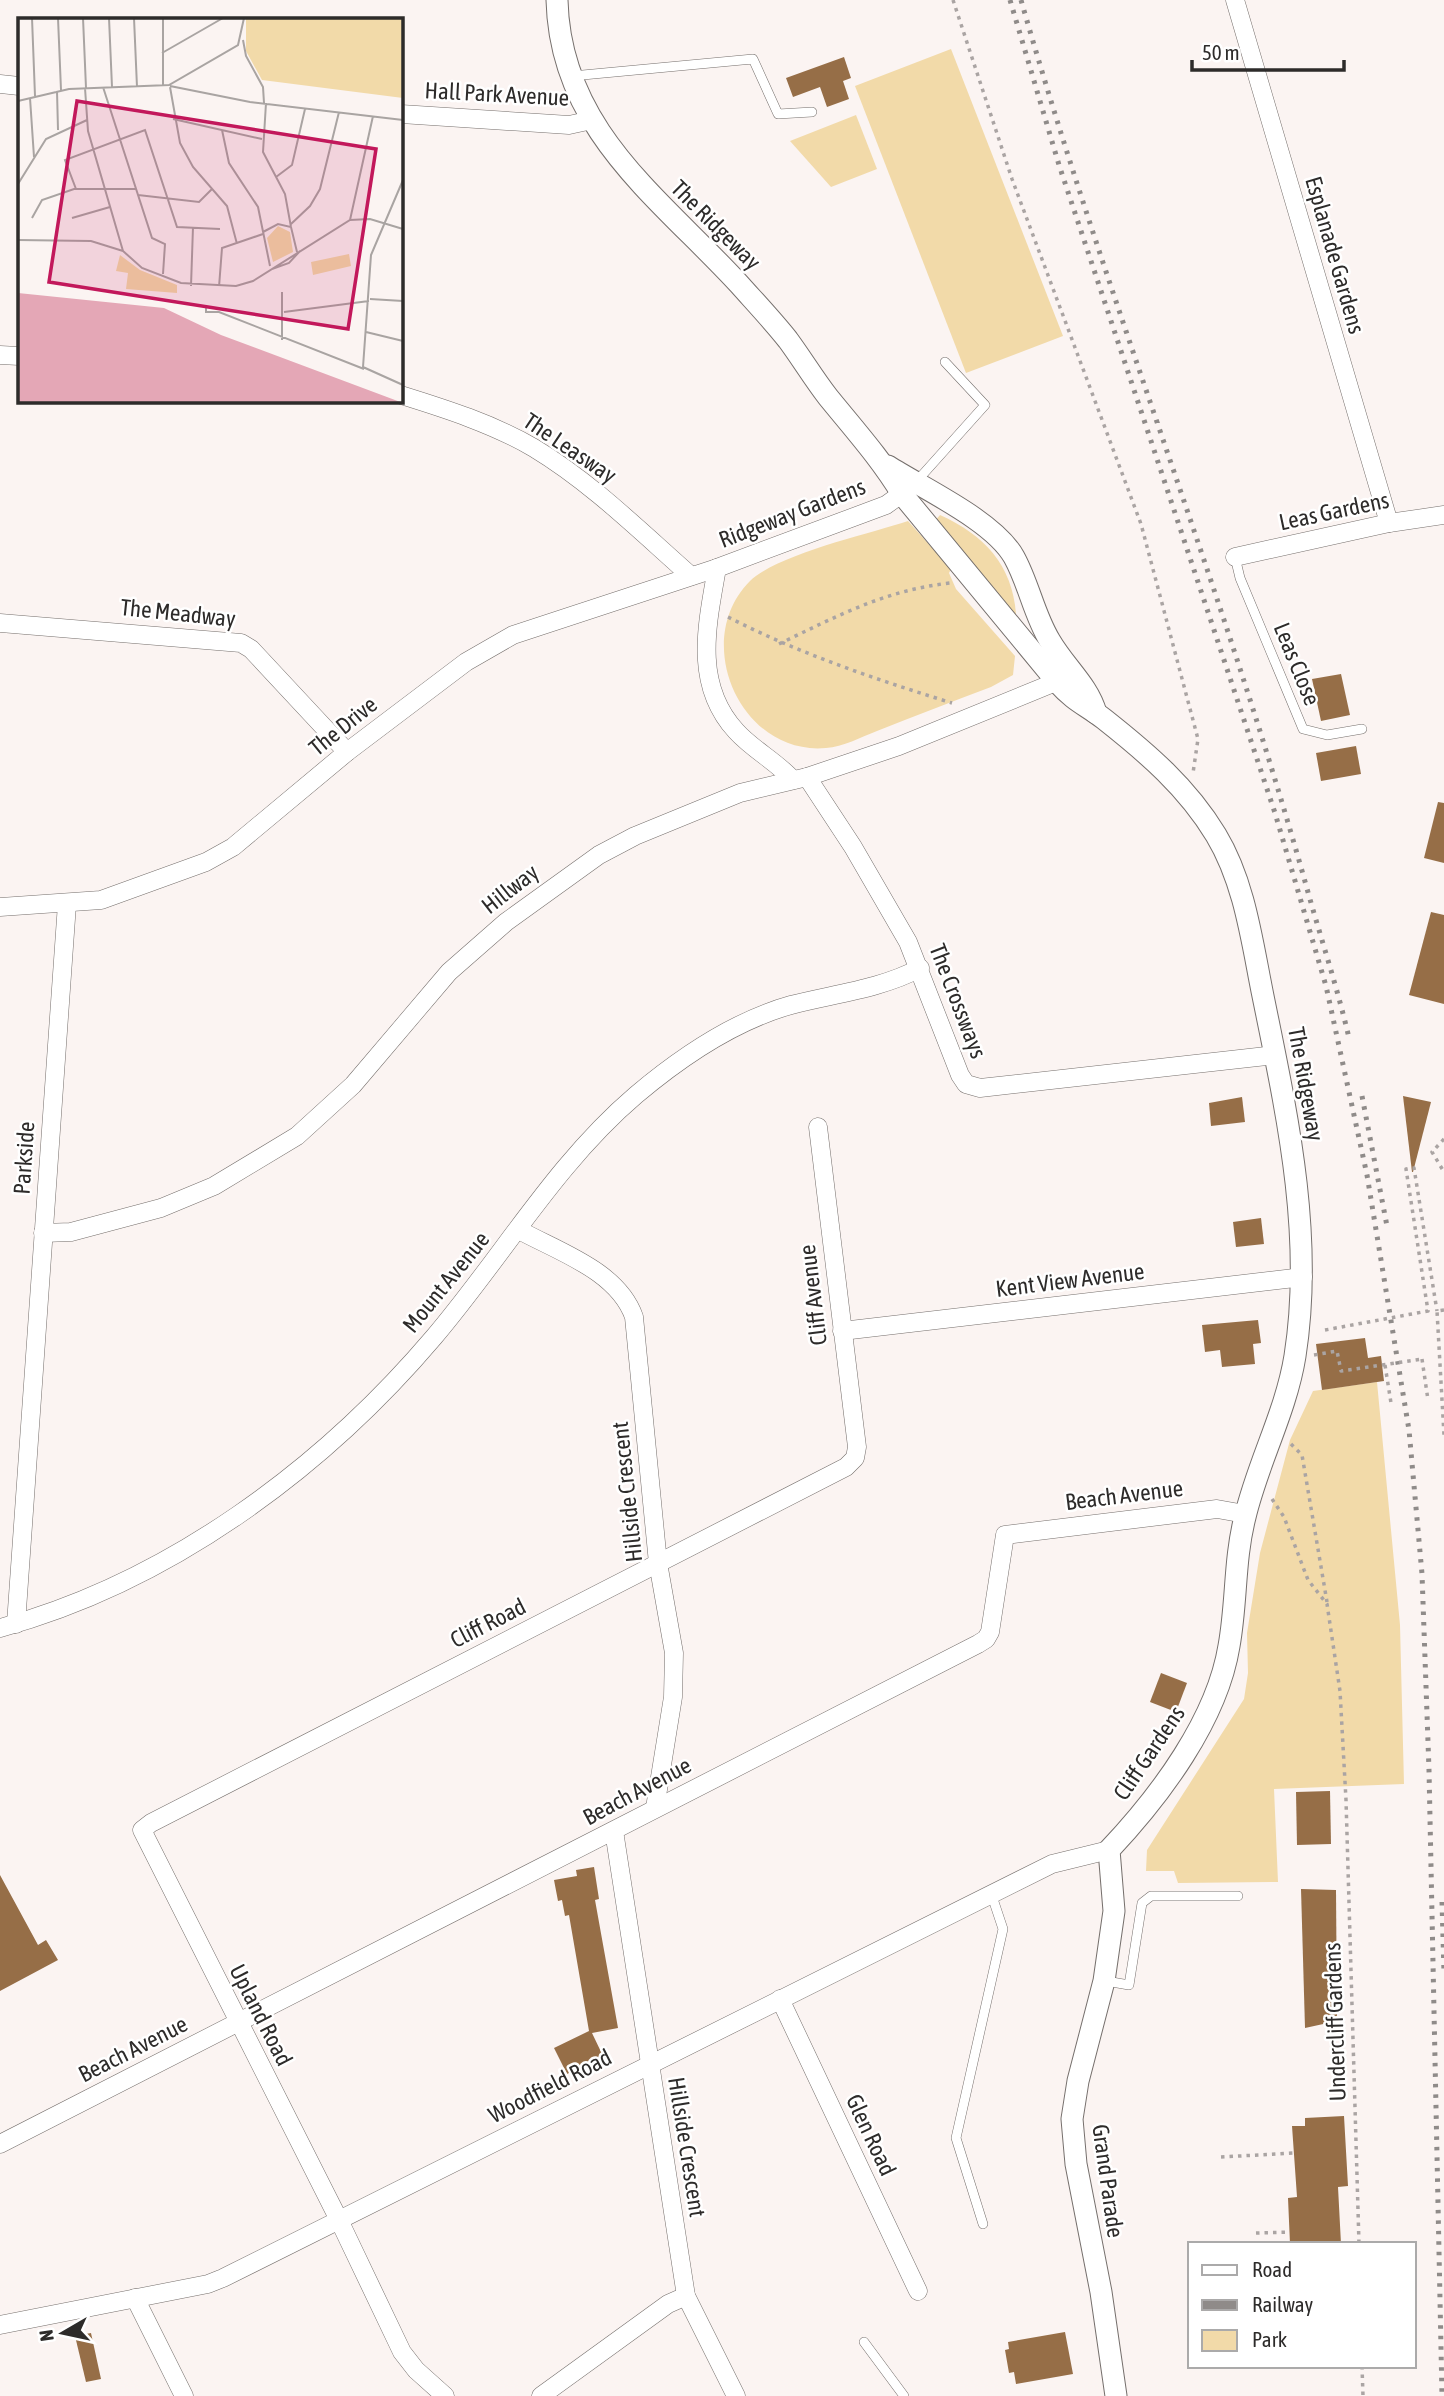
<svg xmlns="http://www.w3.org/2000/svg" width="1444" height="2396" font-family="'Asap Condensed',sans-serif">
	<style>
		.green { fill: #f2daa9 }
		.building { fill: #966e47 }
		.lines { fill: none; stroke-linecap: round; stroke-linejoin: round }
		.service-casing { stroke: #756f6c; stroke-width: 10 }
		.minor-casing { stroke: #756f6c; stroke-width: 19 }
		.tertiary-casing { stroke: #756f6c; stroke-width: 23 }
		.path { stroke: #aaa4a3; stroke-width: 3.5; stroke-dasharray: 3.5 5; stroke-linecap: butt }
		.service { stroke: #fff; stroke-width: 9 }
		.minor { stroke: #fff; stroke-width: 18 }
		.tertiary { stroke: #fff; stroke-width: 21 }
		.rail { stroke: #8f8b89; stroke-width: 5; stroke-dasharray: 3.5 7; stroke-linecap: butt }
		.path-bridge { stroke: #aaa4a3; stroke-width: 3.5; stroke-dasharray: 3.5 5; stroke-linecap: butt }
		.labels { text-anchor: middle; stroke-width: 5; stroke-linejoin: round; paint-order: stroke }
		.street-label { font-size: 23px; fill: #2d2b2a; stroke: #fff }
		.inset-road { fill: none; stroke: #a9a4a2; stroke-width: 2 }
		.view { fill: #c2185b; fill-opacity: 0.15; stroke: #c2185b; stroke-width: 3.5 }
		.inset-edge { fill: none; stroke: #2d2b2a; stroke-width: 3.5 }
	</style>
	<rect width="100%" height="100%" fill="#fbf4f2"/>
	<g class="green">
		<polygon points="951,49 1063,336 966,373 855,86"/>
		<polygon points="856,115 877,169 831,187 790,141"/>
		<path d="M 940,515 C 984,535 1012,564 1016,614 L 1012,615 L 934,522 Z"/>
		<path d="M 908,521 L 951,569 L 949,573 L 956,589 L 1015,656 L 1013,675 L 991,687 C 953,701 915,716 877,731 C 861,737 843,747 826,748 C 741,756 690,641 750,581 C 778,554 869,534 908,521 Z"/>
		<polygon points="1377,1382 1400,1625 1404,1784 1274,1789 1278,1882 1178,1883 1174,1871 1146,1871 1147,1850 1244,1699 1248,1673 1247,1633 1260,1553 1290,1440 1313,1391"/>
	</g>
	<g class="building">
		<polygon points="844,57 851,78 843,81 849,99 827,107 820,87 793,97 786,78"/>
		<polygon points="1341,674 1350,715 1321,721 1312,679"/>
		<polygon points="1356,746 1361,774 1321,781 1316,753"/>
		<polygon points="1438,802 1444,803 1444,863 1424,858"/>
		<polygon points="1431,912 1444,915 1444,1004 1409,995"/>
		<polygon points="1403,1096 1431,1102 1413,1172 1412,1172"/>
		<polygon points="1242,1097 1245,1122 1211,1126 1209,1103"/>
		<polygon points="1261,1218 1264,1244 1236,1247 1233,1222"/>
		<polygon points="1258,1320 1261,1343 1253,1344 1255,1364 1222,1367 1220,1350 1205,1352 1202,1325"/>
		<polygon points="1365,1338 1368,1358 1381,1356 1384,1381 1322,1390 1316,1344"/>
		<polygon points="1161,1673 1187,1683 1176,1712 1150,1702"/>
		<polygon points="1330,1791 1331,1844 1297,1845 1296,1792"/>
		<polygon points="594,1867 599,1899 595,1900 618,2028 592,2033 603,2056 567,2074 554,2048 589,2031 569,1915 565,1916 562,1900 558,1901 554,1880 577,1876 576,1870"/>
		<polygon points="0,1875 38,1945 46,1940 58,1960 0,1991"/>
		<polygon points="1301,1889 1336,1890 1337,2021 1305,2028"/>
		<polygon points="1344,2116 1348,2186 1338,2187 1341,2244 1290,2244 1288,2198 1297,2197 1292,2126 1305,2126 1305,2118"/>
		<polygon points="1065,2332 1073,2374 1016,2384 1014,2372 1009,2373 1005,2350 1009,2349 1008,2342"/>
		<polygon points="91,2333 101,2379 86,2382 75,2336"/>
	</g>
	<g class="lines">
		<defs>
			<g id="service">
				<polyline points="572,76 753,59 778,114 812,112"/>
				<polyline points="916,482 985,405 945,362"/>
				<polyline points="1235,557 1240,578 1303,729 1327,735 1362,729"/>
				<polyline points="1106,1981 1129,1985 1142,1903 1151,1896 1238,1896"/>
				<polyline points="983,2224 956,2138 1003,1929 992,1896"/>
				<polyline points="864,2342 904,2396"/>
			</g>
			<g id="minor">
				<polyline points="1235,0 1389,523"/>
				<polyline points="0,84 19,86"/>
				<polyline points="401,114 569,125 592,120"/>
				<polyline points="0,355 19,356"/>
				<path d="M 401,395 C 446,409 493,424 534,448 C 592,483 641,532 691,576"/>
				<polyline points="1235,557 1389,523 1444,515"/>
				<polyline points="0,623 241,643 251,649 347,752"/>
				<polyline points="807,777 853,847 908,942 960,1075 966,1084 980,1088 1275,1055"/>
				<path d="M 793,780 C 776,761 753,750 736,731 C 693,684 707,625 717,568 L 886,505 L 911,487"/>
				<polyline points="0,907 101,900 206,862 233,847 347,752 466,662 513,635 717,568"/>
				<path d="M 519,1230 C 559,1252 618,1271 634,1317 L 658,1563 L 674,1653 L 673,1697 L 655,1808"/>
				<polyline points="43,1233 71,1232 161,1208 214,1186 297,1136 353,1085 449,972 506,922 599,855 635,836 740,793 807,777 899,746 1068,677"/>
				<polyline points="842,1331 1303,1277"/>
				<polyline points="16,1624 67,904"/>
				<path d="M 0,1628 C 169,1582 322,1469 434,1337 C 502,1257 556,1163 636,1095 C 681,1057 734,1021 791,1005 C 833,994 881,989 920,968"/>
				<polyline points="614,1831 686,2296 736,2396"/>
				<polyline points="780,1999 918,2291"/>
				<polyline points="0,2144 978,1644 986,1639 990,1632 1005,1535 1217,1509 1245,1514"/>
				<polyline points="135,2298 184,2396"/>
				<polyline points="0,2325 208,2284 223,2278 1052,1864 1109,1850"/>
				<polyline points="445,2396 416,2370 402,2352 339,2220 142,1830 151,1823 846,1467 855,1458 857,1447 818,1127"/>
				<polyline points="541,2396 668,2304 686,2296"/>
			</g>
			<g id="tertiary">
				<path d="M 557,0 C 560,130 660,198 739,284 C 755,302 773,321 788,340 C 802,359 814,379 828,397 C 854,429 881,459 902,494 L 1058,683 C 1075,702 1086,705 1104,719 C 1147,753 1187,787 1216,835 C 1245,883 1252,942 1263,996 C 1287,1114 1314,1235 1295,1356 C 1286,1412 1258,1462 1245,1517 C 1234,1560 1237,1602 1229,1646 C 1217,1720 1160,1796 1109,1850 L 1114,1911 L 1104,1981 L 1078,2081 L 1072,2119 L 1076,2164 L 1101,2292 L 1116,2396"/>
				<path d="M 888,466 C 924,489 994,521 1014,557 C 1029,584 1034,615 1050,641 C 1065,667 1088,685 1096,713"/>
			</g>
		</defs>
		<use href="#service" class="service-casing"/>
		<use href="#minor" class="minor-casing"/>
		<use href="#tertiary" class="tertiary-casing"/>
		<g class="path">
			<polyline points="953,0 1012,179 1141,524 1198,739 1193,773"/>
			<path d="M 728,617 C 800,654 875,679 952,703"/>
			<path d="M 779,644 C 837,616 886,590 950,583"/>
			<polyline points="1444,1139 1432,1152 1444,1172"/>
			<polyline points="1444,1310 1437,1311 1444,1435"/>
			<polyline points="1314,1355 1337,1351 1341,1371 1382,1365"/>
			<polyline points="1422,1359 1428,1400"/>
			<polyline points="1385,1365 1391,1403"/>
			<polyline points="1291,1444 1302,1455 1327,1602"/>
			<polyline points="1272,1499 1284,1517 1308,1580 1327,1604 1340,1691 1346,1800 1359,2244"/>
			<polyline points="1221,2157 1294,2153"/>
			<polyline points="1256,2233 1290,2232"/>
			<polyline points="1362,2366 1363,2396"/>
		</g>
		<use href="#service" class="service"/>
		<use href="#minor" class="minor"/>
		<use href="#tertiary" class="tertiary"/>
		<g class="rail">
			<polyline points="1010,0 1059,165 1275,813 1326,986 1367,1175 1409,1430 1422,1574 1429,1770 1442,2396"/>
			<path d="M 1021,0 C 1106,298 1222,586 1306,885 C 1320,936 1337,986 1349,1038"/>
			<polyline points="1362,1096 1387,1226"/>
			<polyline points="1442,1902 1444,1973"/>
		</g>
		<g class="path-bridge">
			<polyline points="1325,1330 1428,1311 1406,1169 1414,1168 1437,1311"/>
			<polyline points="1382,1365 1422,1359"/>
		</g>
	</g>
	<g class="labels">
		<g class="street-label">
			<text transform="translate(497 94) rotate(3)" y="8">Hall Park Avenue</text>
			<text transform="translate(716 225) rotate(45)" y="8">The Ridgeway</text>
			<text transform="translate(1335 255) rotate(74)" y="8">Esplanade Gardens</text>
			<text transform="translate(570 448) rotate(34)" y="8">The Leasway</text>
			<text transform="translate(1334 511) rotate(-12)" y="8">Leas Gardens</text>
			<text transform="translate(792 513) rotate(-21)" y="8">Ridgeway Gardens</text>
			<text transform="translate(178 613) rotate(6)" y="8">The Meadway</text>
			<text transform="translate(1297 664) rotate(68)" y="8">Leas Close</text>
			<text transform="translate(343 726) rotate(-39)" y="8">The Drive</text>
			<text transform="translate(510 889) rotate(-38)" y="8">Hillway</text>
			<text transform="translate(958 1001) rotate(69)" y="8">The Crossways</text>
			<text transform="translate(1306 1084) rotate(80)" y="8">The Ridgeway</text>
			<text transform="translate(24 1158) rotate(-86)" y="8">Parkside</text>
			<text transform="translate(1070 1280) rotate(-7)" y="8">Kent View Avenue</text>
			<text transform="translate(446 1282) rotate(-51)" y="8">Mount Avenue</text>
			<text transform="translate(813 1295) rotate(-97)" y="8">Cliff Avenue</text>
			<text transform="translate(627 1492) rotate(-96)" y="8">Hillside Crescent</text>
			<text transform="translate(1124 1495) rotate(-7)" y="8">Beach Avenue</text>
			<text transform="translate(488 1623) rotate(-27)" y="8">Cliff Road</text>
			<text transform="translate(1149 1753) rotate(-56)" y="8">Cliff Gardens</text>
			<text transform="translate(637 1791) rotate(-28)" y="8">Beach Avenue</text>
			<text transform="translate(261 2015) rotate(63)" y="8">Upland Road</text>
			<text transform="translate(1335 2022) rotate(-92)" y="8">Undercliff Gardens</text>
			<text transform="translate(133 2049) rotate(-27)" y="8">Beach Avenue</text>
			<text transform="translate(550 2086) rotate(-27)" y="8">Woodfield Road</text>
			<text transform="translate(871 2135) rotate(65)" y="8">Glen Road</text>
			<text transform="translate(687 2147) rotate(81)" y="8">Hillside Crescent</text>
			<text transform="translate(1108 2181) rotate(82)" y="8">Grand Parade</text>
		</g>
	</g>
	<g transform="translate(18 18)">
		<rect width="385" height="385" fill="#fbf4f2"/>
		<path d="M 228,0 L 385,0 L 385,80 L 244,62 L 228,33 ZM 260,208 L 272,214 L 275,234 L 255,244 L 249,220 ZM 331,236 L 333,248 L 295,257 L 293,244 ZM 102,237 L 122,252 L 159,267 L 159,275 L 108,271 L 110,255 L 98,253 Z" fill="#f2daa9"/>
		<path d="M 0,275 L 146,290 L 203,317 L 385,385 L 0,385 Z" fill="#e4a7b6"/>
		<path class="inset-road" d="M 14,0 L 17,78M 40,0 L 43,72M 65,0 L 68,70M 91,0 L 94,69M 116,0 L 119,69M 225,22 L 228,38 L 245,69 L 246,85M 144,35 L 205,0M 145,68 L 145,0M 152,68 L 232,84 L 385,102M 85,69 L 134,220 L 147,226 L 145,256M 152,69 L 162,125 L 175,149 L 209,188 L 219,226M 67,70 L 70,113 L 105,233M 39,73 L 40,112M 12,80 L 16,139M 0,83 L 51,71 L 151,67 L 220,27 L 226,0M 248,85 L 245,134 L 267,176 L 273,209M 155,101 L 244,121M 204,112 L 211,145 L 240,189 L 252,248M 258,159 L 274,147 L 287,91M 385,162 L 353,237 L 345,349 L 385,367M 0,166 L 28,121 L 69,102M 58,171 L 47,142 L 127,112 L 159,209 L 202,211M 120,177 L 181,184 L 194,171M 14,200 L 24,182 L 56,171 L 118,171M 54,200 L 92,189M 332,202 L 355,98M 273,206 L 292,188 L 302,171 L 321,94M 245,214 L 260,206 L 273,209 L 279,234M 0,222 L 73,223 L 105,233M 105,233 L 124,250 L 163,265 L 218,268 L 235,263 L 332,202 L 352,201 L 385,211M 254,251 L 271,245 L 282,233M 173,268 L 175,209M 201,269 L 204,230 L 245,216M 352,281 L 385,283M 188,289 L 188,294 L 201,294 L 346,351M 266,294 L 351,283M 348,314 L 385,323M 264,322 L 264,274"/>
		<path class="view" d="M 59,83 L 358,131 L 330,311 L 31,264 Z"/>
		<rect width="385" height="385" class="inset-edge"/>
	</g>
	<rect x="1188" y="2242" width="228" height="126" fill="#ffffff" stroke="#abaaaa" stroke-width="2"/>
	<rect x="1202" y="2265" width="35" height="10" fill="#ffffff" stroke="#abaaaa" stroke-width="2"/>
	<text x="1252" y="2277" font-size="21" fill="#2d2b2a">Road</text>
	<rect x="1202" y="2300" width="35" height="10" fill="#8f8b89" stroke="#abaaaa" stroke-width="2"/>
	<text x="1252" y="2312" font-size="21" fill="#2d2b2a">Railway</text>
	<rect x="1202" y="2330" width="35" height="21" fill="#f2daa9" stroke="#abaaaa" stroke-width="2"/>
	<text x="1252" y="2347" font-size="21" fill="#2d2b2a">Park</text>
	<g transform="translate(63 2333) rotate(261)" stroke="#ffffff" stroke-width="5" paint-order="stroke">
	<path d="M0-5L12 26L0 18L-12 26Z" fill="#2d2b2a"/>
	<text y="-10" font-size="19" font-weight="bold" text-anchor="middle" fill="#2d2b2a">N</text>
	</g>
	<path d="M1192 60v10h152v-10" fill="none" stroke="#2d2b2a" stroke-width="3.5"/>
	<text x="1202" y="60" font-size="21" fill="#2d2b2a" stroke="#ffffff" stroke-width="5" paint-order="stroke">50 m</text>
</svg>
